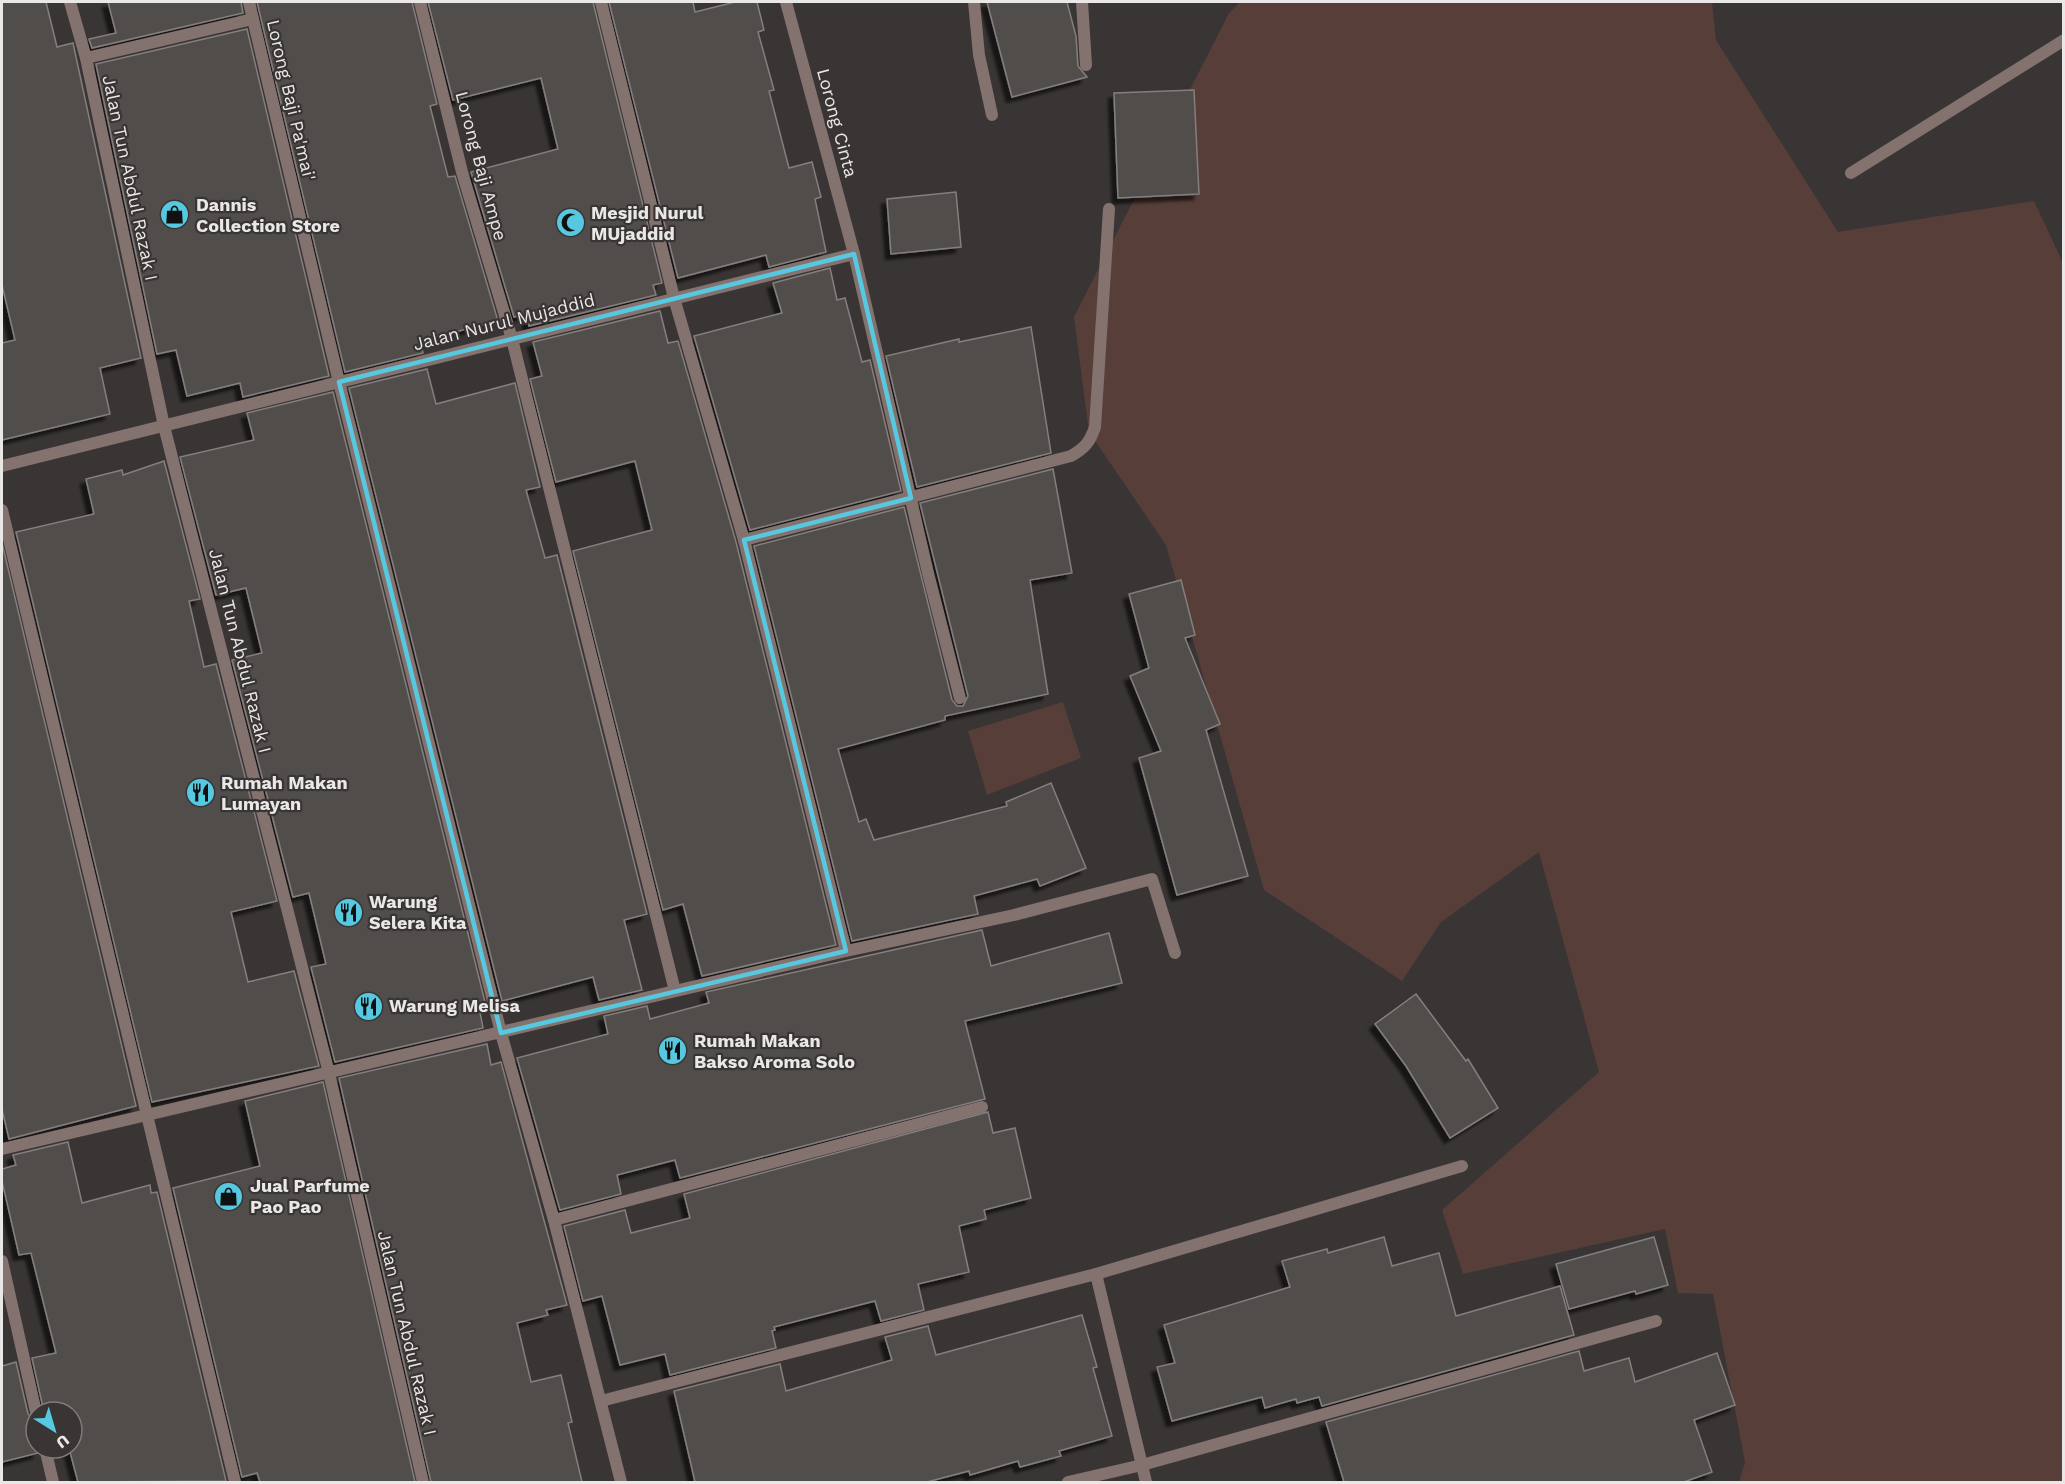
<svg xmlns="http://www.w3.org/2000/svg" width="2065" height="1484" font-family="'Work Sans',sans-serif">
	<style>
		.green { fill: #573e38 }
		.building { fill: #514d4c; stroke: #847f7e; stroke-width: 1.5; filter: url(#shadow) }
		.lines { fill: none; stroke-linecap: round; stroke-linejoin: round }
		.minor { stroke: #84726e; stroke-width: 12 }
		.marked { fill: none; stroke: #56c9e0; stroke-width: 4.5; stroke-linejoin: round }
		.labels { text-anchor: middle; stroke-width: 4.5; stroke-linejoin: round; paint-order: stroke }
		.street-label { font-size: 18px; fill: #eae7e7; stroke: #393534 }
		.poi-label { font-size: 18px; font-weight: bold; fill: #eae7e7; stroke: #393534; text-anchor: start }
	</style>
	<defs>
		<filter id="shadow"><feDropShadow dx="-5.5" dy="5.5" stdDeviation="1.5" flood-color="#0009"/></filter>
	</defs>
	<rect width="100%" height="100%" fill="#393534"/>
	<g class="green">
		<polygon points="1240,2 1712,2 1716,40 1838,232 2034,201 2064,265 2063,1482 1739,1482 1745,1462 1713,1294 1678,1293 1665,1229 1463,1274 1442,1210 1599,1072 1539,852 1441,922 1402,981 1264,890 1166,545 1089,432 1074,317 1229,13"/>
		<polygon points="1063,702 1081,758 987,795 968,731"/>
	</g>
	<g class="building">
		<polygon points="2,2 46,2 57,47 73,43 141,358 100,368 110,414 2,440 2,343 15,340 2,285"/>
		<polygon points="108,2 241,2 243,13 92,48 89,39 116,33"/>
		<polygon points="257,2 412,2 437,104 430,106 448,177 455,176 498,321 420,341 423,353 345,372"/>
		<polygon points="428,2 593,2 662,283 653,285 656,295 529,326 526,314 514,317 471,172 558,149 541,78 453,100"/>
		<polygon points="609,2 693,2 695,12 735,2 757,2 764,30 758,32 774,90 769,91 789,168 812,162 821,197 815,199 826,252 769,267 766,255 678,278"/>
		<polygon points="987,2 1067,2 1076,36 1078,66 1087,77 1012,97"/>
		<polygon points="247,29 329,376 243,397 240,383 187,396 176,350 157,354 96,64"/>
		<polygon points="1194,90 1199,194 1118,198 1114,93"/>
		<polygon points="956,192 961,247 891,254 887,199"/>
		<polygon points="830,268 837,300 845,298 862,362 870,360 901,491 750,530 694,336 782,313 773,283"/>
		<polygon points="660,311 668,343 678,341 736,542 836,945 702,976 683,904 663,910 573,551 652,530 635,461 556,482 530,379 542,376 533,342"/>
		<polygon points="1031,327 1051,453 917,487 886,356 959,339 959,342"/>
		<polygon points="427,369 436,404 515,383 540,487 526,490 545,558 557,555 647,914 624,920 642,990 599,1000 593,977 502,1001 349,388"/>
		<polygon points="333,392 486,1006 479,1007 483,1028 335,1062 311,967 326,964 309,893 293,897 232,660 262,653 246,588 216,595 180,457 254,440 247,413"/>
		<polygon points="164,461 200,599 189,601 204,667 216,664 277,901 231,912 248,982 294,971 319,1066 152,1102 16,532 94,514 86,479 122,470 123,475"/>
		<polygon points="1053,469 1072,573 1030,580 1048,694 945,716 945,720 838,749 859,822 866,819 874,840 1007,806 1006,802 1051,783 1086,868 1040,886 1037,879 974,896 978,914 852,941 754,546 904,507 952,700 957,706 963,706 968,696 920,503"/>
		<polygon points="2,543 136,1106 9,1139 2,1109"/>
		<polygon points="1181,580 1195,635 1185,638 1220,724 1206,730 1248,876 1177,895 1139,758 1161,751 1130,676 1149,668 1129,594"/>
		<polygon points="982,930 991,966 1109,933 1122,983 965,1021 985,1099 680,1178 675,1160 617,1175 621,1194 560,1210 517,1058 608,1034 604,1016 647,1006 650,1019 709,1003 706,992"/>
		<polygon points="1416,994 1466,1061 1468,1059 1498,1108 1450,1138 1406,1066 1375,1024"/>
		<polygon points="487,1044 491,1065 501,1062 567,1305 546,1310 548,1315 517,1323 531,1382 561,1375 572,1422 568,1423 582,1482 431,1482 339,1078"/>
		<polygon points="323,1082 415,1482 260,1482 257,1473 242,1477 173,1188 260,1166 245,1101"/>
		<polygon points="988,1112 993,1133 1015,1128 1031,1198 984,1210 986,1219 959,1226 969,1272 918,1284 924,1310 881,1321 875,1301 774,1327 775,1330 772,1331 776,1348 670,1375 665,1354 620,1365 602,1296 583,1301 564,1226 625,1210 631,1233 690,1218 684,1194"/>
		<polygon points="68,1142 82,1203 150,1185 151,1193 157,1192 226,1481 78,1482 69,1448 72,1448 72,1412 44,1412 32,1358 56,1353 31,1253 19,1255 2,1181 2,1169 16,1165 13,1155"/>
		<polygon points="1384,1237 1392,1266 1439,1253 1456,1316 1560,1286 1574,1335 1322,1406 1319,1397 1297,1403 1296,1399 1265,1408 1262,1397 1172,1421 1157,1367 1175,1363 1164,1325 1290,1287 1282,1261 1327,1249 1328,1253"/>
		<polygon points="1654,1237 1668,1285 1636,1294 1635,1291 1569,1309 1556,1264"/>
		<polygon points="1082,1315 1097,1367 1093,1368 1112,1436 1059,1451 1061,1456 1020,1467 1018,1461 970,1475 969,1471 927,1482 695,1482 674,1391 780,1364 786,1391 892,1360 885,1337 928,1326 936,1355"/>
		<polygon points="1579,1351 1584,1371 1629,1358 1635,1382 1717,1353 1735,1405 1694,1420 1712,1472 1684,1482 1344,1482 1326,1422"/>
		<polygon points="16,1362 28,1414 36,1420 38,1453 2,1462 2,1366"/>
	</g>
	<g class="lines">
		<g class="minor">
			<polyline points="70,2 86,58 164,426 329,1073 423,1482"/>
			<polyline points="249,2 339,382 501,1033 554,1220 621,1482"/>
			<polyline points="420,2 462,172 512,339 675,991"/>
			<polyline points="601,2 674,298 744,540 846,951"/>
			<polyline points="786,2 854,254 928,573 960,698"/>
			<polyline points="974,2 979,55 992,115"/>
			<polyline points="1082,2 1086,65"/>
			<polyline points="86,58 253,19"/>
			<polyline points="1851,173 2064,40"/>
			<polyline points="2,466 854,254"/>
			<polyline points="2,510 235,1482"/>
			<path d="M 744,540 L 1071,456 C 1085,448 1090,442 1095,427 L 1109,209"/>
			<polyline points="2,1149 846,951 1014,915 1152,879 1175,953"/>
			<polyline points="554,1220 982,1107"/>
			<polyline points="2,1261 36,1412"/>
			<polyline points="1096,1274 1462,1166"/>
			<polyline points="601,1401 1096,1274 1146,1482"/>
			<polyline points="45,1448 53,1482"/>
			<polyline points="1068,1482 1142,1465 1656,1321"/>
		</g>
	</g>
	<path class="marked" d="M 854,254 L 911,498 L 744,540 L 846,951 L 501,1033 L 339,382 Z"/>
	<defs>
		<symbol id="shop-disc" viewBox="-11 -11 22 22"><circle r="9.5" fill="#56c9e0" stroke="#393534"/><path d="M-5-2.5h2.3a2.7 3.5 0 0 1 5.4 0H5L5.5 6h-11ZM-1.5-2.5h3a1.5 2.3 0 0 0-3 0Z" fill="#111"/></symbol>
		<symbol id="mosque-disc" viewBox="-11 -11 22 22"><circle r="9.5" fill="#56c9e0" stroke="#393534"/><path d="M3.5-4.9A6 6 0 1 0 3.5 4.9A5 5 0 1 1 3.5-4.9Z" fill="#111"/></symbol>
		<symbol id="restaurant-disc" viewBox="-11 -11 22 22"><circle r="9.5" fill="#56c9e0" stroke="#393534"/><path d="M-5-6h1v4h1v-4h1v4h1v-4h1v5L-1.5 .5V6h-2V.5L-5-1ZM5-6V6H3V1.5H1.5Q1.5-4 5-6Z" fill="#111"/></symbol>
	</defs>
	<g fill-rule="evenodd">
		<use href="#shop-disc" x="158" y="198" width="33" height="33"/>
		<use href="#mosque-disc" x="554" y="206" width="33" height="33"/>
		<use href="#restaurant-disc" x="184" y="776" width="33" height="33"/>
		<use href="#restaurant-disc" x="332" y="896" width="33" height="33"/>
		<use href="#restaurant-disc" x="352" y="990" width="33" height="33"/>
		<use href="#restaurant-disc" x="656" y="1034" width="33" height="33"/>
		<use href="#shop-disc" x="212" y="1180" width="33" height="33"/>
	</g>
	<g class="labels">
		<g class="street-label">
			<text transform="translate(291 100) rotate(77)" y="6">Lorong Baji Pa'mai'</text>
			<text transform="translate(837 123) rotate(75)" y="6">Lorong Cinta</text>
			<text transform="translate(481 166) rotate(75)" y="6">Lorong Baji Ampe</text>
			<text transform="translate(130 178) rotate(78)" y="6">Jalan Tun Abdul Razak I</text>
			<text transform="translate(504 322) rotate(-14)" y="6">Jalan Nurul Mujaddid</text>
			<text transform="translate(240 651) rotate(76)" y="6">Jalan Tun Abdul Razak I</text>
			<text transform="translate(407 1333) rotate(77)" y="6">Jalan Tun Abdul Razak I</text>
		</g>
		<g class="poi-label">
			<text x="196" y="211">Dannis<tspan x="196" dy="21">Collection Store</tspan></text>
			<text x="591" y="219">Mesjid Nurul<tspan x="591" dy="21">MUjaddid</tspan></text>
			<text x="221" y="789">Rumah Makan<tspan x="221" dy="21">Lumayan</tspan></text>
			<text x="369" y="908">Warung<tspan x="369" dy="21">Selera Kita</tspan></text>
			<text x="389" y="1012">Warung Melisa</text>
			<text x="694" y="1047">Rumah Makan<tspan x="694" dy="21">Bakso Aroma Solo</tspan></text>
			<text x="250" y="1192">Jual Parfume<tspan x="250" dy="21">Pao Pao</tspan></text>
		</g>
	</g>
	<rect width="2065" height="1484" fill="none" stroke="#eae7e7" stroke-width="6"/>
	<g transform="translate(54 1430) rotate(143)"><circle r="28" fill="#393534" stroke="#807c7c" stroke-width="1.5"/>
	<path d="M0-4.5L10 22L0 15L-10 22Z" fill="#56c9e0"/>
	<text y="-9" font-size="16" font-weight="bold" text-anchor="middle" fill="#eae7e7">U</text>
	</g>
</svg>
